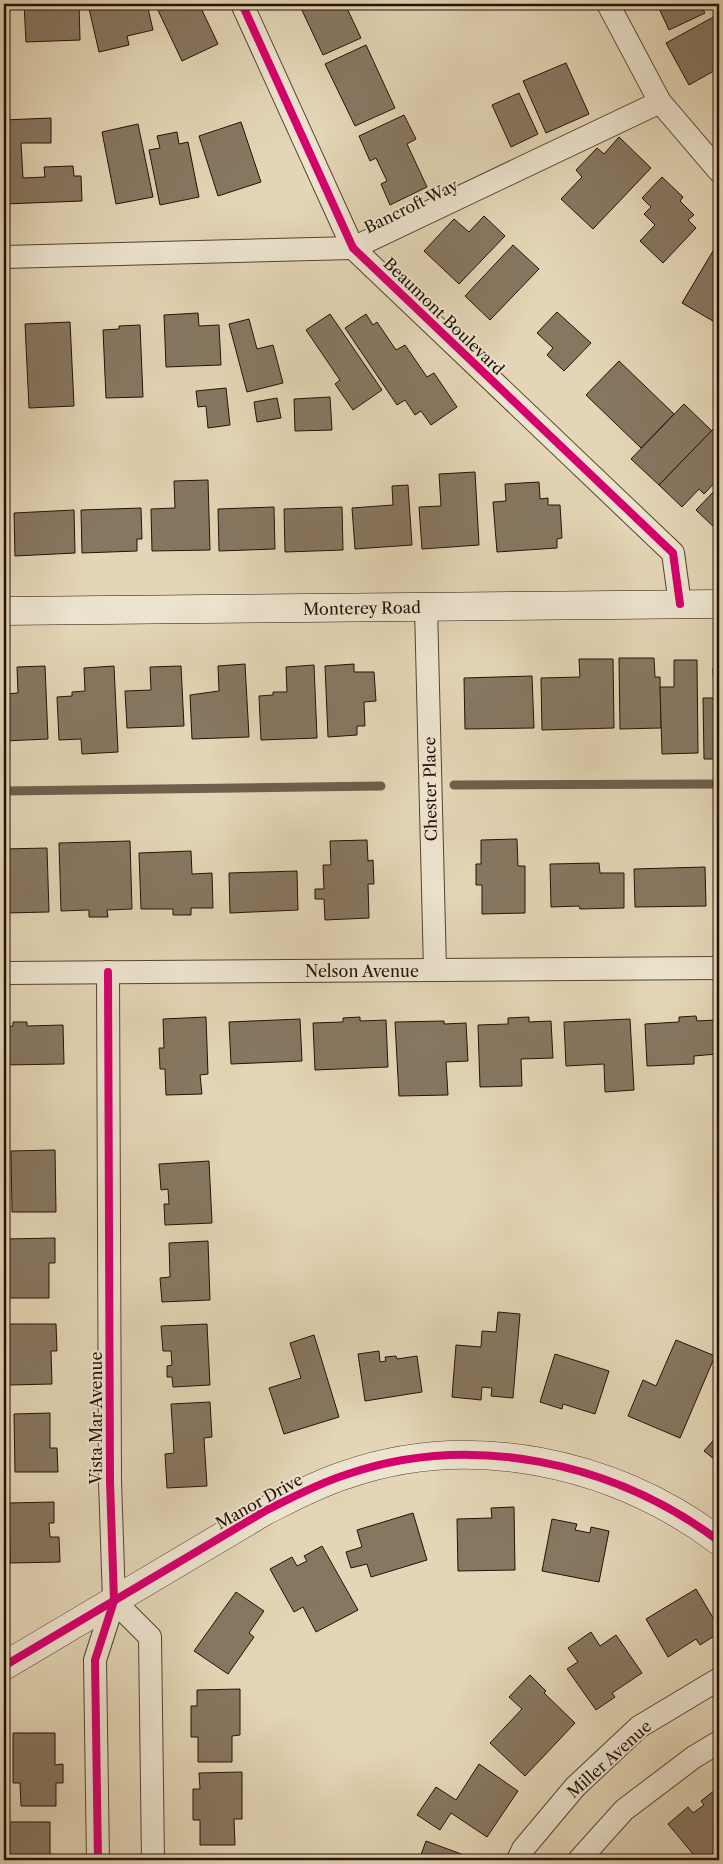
<svg xmlns="http://www.w3.org/2000/svg" width="723" height="1864" font-family="'Libre Caslon Text',serif">
	<style>
		.lines { fill: none; stroke-linecap: round; stroke-linejoin: round }
		.stream { stroke: #705f4c; stroke-width: 9 }
		.building { fill: #877761; stroke: #241207 }
		.minor-casing { stroke: #544332; stroke-width: 24 }
		.tertiary-casing { stroke: #544332; stroke-width: 29 }
		.secondary-casing { stroke: #241207; stroke-width: 29 }
		.minor { stroke: #ede4cf; stroke-width: 22 }
		.tertiary { stroke: #ede4cf; stroke-width: 28 }
		.secondary { stroke: #ede4cf; stroke-width: 28 }
		.cycleway-casing { stroke: #ede4cf; stroke-width: 11 }
		.cycleway { stroke: #d6006c; stroke-width: 8 }
		.labels { text-anchor: middle; stroke-width: 4; stroke-linejoin: round; paint-order: stroke }
		.street-label { font-size: 16px; fill: #241207; stroke: #ede4cf }
	</style>
	<rect width="100%" height="100%" fill="#e3d5b5"/>
	<filter id="stains"><feTurbulence type="fractalNoise" baseFrequency=".004" numOctaves="4"/><feColorMatrix values="0 0 0 0 .2 0 0 0 0 .09 0 0 0 0 .02 0 0 0 .5 -.17"/></filter>
	<radialGradient id="worn" r=".72"><stop offset=".6" stop-color="#630" stop-opacity="0"/><stop offset="1" stop-color="#630" stop-opacity=".3"/></radialGradient>
	<g class="lines">
		<g class="stream">
			<polyline points="454,785 719,784"/>
			<polyline points="4,791 381,786"/>
		</g>
	</g>
	<g class="building">
		<polygon points="4,4 6,4 6,16 4,17"/>
		<polygon points="24,4 79,4 80,40 26,42"/>
		<polygon points="88,4 147,4 153,30 127,36 129,45 99,52"/>
		<polygon points="155,4 199,4 218,44 182,61"/>
		<polygon points="299,4 345,4 361,38 323,55"/>
		<polygon points="657,4 700,4 705,13 669,30"/>
		<polygon points="719,14 719,68 689,85 666,43"/>
		<polygon points="366,45 395,108 355,126 325,64"/>
		<polygon points="566,63 589,114 546,133 523,81"/>
		<polygon points="519,93 538,134 511,147 492,105"/>
		<polygon points="719,95 719,108 713,100"/>
		<polygon points="404,115 416,139 407,144 427,187 390,205 381,184 387,181 376,158 370,161 359,136"/>
		<polygon points="51,118 51,143 21,143 23,178 45,177 44,167 73,166 74,176 81,176 82,201 4,204 4,120"/>
		<polygon points="241,122 261,182 218,196 199,136"/>
		<polygon points="138,124 153,197 116,204 102,132"/>
		<polygon points="177,132 179,144 188,142 199,197 160,205 149,150 160,148 157,136"/>
		<polygon points="619,137 651,168 593,229 561,199 582,177 576,170 597,148 604,154"/>
		<polygon points="662,177 683,197 680,201 694,215 688,220 696,228 663,263 640,241 655,225 644,214 651,207 642,198"/>
		<polygon points="484,216 505,236 459,284 424,251 454,219 469,232"/>
		<polygon points="719,241 719,319 716,317 713,321 682,303"/>
		<polygon points="513,245 539,269 490,320 465,296"/>
		<polygon points="557,312 591,343 564,371 547,355 553,348 537,333"/>
		<polygon points="198,313 199,326 219,325 221,365 166,367 164,315"/>
		<polygon points="330,314 382,390 353,410 335,384 340,380 306,330"/>
		<polygon points="366,314 373,325 377,322 396,350 405,345 427,377 434,373 457,407 431,425 421,411 415,415 405,400 397,405 345,328"/>
		<polygon points="249,319 257,349 273,345 283,383 247,392 229,324"/>
		<polygon points="70,322 74,406 29,408 25,324"/>
		<polygon points="140,325 143,397 106,398 103,330 119,329 119,326"/>
		<polygon points="619,361 674,414 641,448 586,395"/>
		<polygon points="226,388 230,425 208,428 206,406 198,407 196,391"/>
		<polygon points="330,397 332,430 295,431 294,399"/>
		<polygon points="277,398 281,418 257,422 254,402"/>
		<polygon points="684,404 712,431 659,485 631,459"/>
		<polygon points="719,423 719,478 704,494 699,489 682,507 659,485"/>
		<polygon points="475,472 479,545 422,549 419,507 441,506 439,474"/>
		<polygon points="208,480 210,550 152,551 151,509 175,508 174,481"/>
		<polygon points="539,482 540,499 548,498 548,505 560,505 562,538 557,539 557,548 497,552 493,502 506,501 505,484"/>
		<polygon points="408,485 412,545 355,549 352,508 393,505 392,486"/>
		<polygon points="719,486 719,532 696,510"/>
		<polygon points="4,504 6,552 4,552"/>
		<polygon points="274,507 275,549 219,551 218,509"/>
		<polygon points="342,507 343,550 285,552 284,509"/>
		<polygon points="141,508 142,539 137,539 137,551 82,553 81,510"/>
		<polygon points="74,510 75,553 15,556 14,513"/>
		<polygon points="619,658 654,658 655,677 660,677 661,728 620,729"/>
		<polygon points="579,659 613,659 614,728 542,730 541,678 580,677"/>
		<polygon points="674,660 697,660 698,753 662,754 660,687 674,687"/>
		<polygon points="245,664 249,737 192,739 190,695 219,691 218,666"/>
		<polygon points="354,664 354,672 374,672 376,701 364,702 365,726 357,726 357,735 328,737 325,666"/>
		<polygon points="314,665 317,738 261,740 259,696 273,695 273,692 287,692 286,667"/>
		<polygon points="45,666 48,739 4,741 4,694 18,693 17,667"/>
		<polygon points="114,666 118,752 82,754 81,739 59,740 57,697 72,696 72,692 85,691 84,668"/>
		<polygon points="181,666 184,726 127,728 125,691 151,690 150,667"/>
		<polygon points="713,668 719,668 719,759 704,759 703,698 714,698"/>
		<polygon points="532,676 534,728 465,729 464,678"/>
		<polygon points="517,839 518,866 525,866 525,913 482,914 482,885 476,885 476,864 481,864 481,840"/>
		<polygon points="367,840 368,861 373,860 374,884 368,884 369,918 325,920 324,899 315,899 315,889 324,889 323,865 331,865 330,841"/>
		<polygon points="130,841 132,909 107,910 108,917 89,917 89,910 61,911 59,843"/>
		<polygon points="47,848 49,912 4,913 4,849"/>
		<polygon points="191,851 192,874 212,873 213,908 191,908 191,915 173,915 173,909 141,909 139,853"/>
		<polygon points="717,859 719,859 719,906 718,906"/>
		<polygon points="599,863 600,873 624,873 624,908 580,909 579,906 551,907 550,864"/>
		<polygon points="705,867 706,906 635,907 634,869"/>
		<polygon points="297,871 298,910 230,913 229,873"/>
		<polygon points="696,1016 697,1021 716,1020 717,1054 694,1056 694,1064 647,1066 645,1024 679,1022 679,1017"/>
		<polygon points="206,1017 208,1074 200,1075 202,1094 166,1095 165,1069 160,1069 159,1048 164,1048 163,1019"/>
		<polygon points="360,1017 360,1021 386,1020 388,1067 315,1070 313,1023 343,1022 343,1018"/>
		<polygon points="529,1017 529,1022 551,1021 553,1058 521,1059 522,1086 480,1087 478,1025 508,1024 508,1018"/>
		<polygon points="300,1019 302,1061 231,1064 229,1022"/>
		<polygon points="630,1019 634,1090 605,1092 604,1064 566,1066 564,1022"/>
		<polygon points="444,1021 444,1024 466,1023 468,1061 446,1062 448,1095 399,1096 395,1022"/>
		<polygon points="13,1022 27,1022 27,1026 63,1025 64,1064 4,1065 4,1027 13,1026"/>
		<polygon points="55,1150 56,1212 12,1212 11,1151"/>
		<polygon points="209,1161 212,1223 165,1225 164,1204 169,1204 168,1189 161,1190 159,1164"/>
		<polygon points="55,1238 55,1263 49,1263 49,1298 6,1298 5,1239"/>
		<polygon points="208,1241 210,1300 162,1302 160,1278 170,1277 169,1243"/>
		<polygon points="498,1312 520,1314 513,1398 491,1396 492,1388 482,1387 481,1400 452,1397 456,1345 481,1347 482,1331 496,1332"/>
		<polygon points="8,1324 56,1324 57,1351 51,1351 52,1384 9,1385"/>
		<polygon points="207,1324 210,1385 173,1387 172,1377 167,1377 167,1366 172,1365 171,1351 163,1351 161,1326"/>
		<polygon points="314,1335 339,1417 284,1434 269,1388 301,1378 290,1343"/>
		<polygon points="676,1340 715,1356 680,1438 628,1416 643,1380 656,1386"/>
		<polygon points="379,1351 380,1362 386,1361 385,1357 396,1356 397,1359 417,1356 422,1392 365,1401 358,1354"/>
		<polygon points="555,1354 609,1371 595,1414 563,1404 562,1409 540,1402"/>
		<polygon points="210,1402 212,1437 204,1438 207,1486 167,1488 165,1454 174,1453 171,1404"/>
		<polygon points="50,1413 50,1448 57,1448 58,1472 15,1472 14,1414"/>
		<polygon points="719,1434 719,1463 704,1451"/>
		<polygon points="54,1502 54,1523 49,1523 50,1537 59,1537 60,1562 10,1563 9,1503"/>
		<polygon points="514,1507 515,1570 458,1571 457,1519 492,1518 491,1508"/>
		<polygon points="413,1513 427,1560 371,1577 367,1564 351,1568 346,1552 362,1547 357,1530"/>
		<polygon points="552,1519 577,1524 575,1530 590,1533 591,1527 609,1531 599,1582 542,1571"/>
		<polygon points="322,1546 358,1610 316,1632 303,1607 294,1612 270,1569 292,1557 297,1566 307,1561 304,1556"/>
		<polygon points="696,1589 719,1628 719,1633 700,1645 696,1639 668,1657 646,1619"/>
		<polygon points="236,1592 264,1611 249,1633 254,1637 228,1674 194,1651"/>
		<polygon points="591,1632 600,1646 616,1635 642,1673 612,1693 615,1697 596,1710 567,1669 578,1662 568,1648"/>
		<polygon points="530,1675 546,1691 544,1693 575,1723 525,1776 490,1743 522,1709 509,1697"/>
		<polygon points="240,1689 240,1735 232,1736 232,1762 198,1762 198,1737 191,1737 191,1706 197,1706 197,1690"/>
		<polygon points="13,1733 55,1733 55,1765 63,1764 63,1783 56,1783 56,1806 21,1806 20,1783 13,1783"/>
		<polygon points="479,1764 518,1791 487,1837 451,1813 440,1830 417,1815 436,1787 456,1800"/>
		<polygon points="242,1772 242,1819 234,1819 235,1845 200,1845 200,1820 193,1820 193,1789 200,1789 199,1773"/>
		<polygon points="715,1790 719,1796 719,1849 705,1860 698,1860 668,1824 688,1807 693,1813 704,1805 701,1801"/>
		<rect x="4" y="1822" width="46" height="38"/>
		<polygon points="426,1841 472,1858 472,1860 419,1860"/>
		<rect x="199" y="1858" width="36" height="2"/>
	</g>
	<g class="lines">
		<defs>
			<g id="minor">
				<polyline points="242,4 353,248 673,553 680,604"/>
				<polyline points="608,4 660,102 719,171"/>
				<polyline points="4,257 353,248 660,102"/>
				<polyline points="426,607 435,970"/>
				<polyline points="4,973 719,968"/>
				<polyline points="114,1601 150,1637 153,1860"/>
				<polyline points="98,1860 95,1660 114,1601 110,1481 108,972"/>
				<polyline points="518,1860 523,1849 575,1787 639,1727 719,1679"/>
				<polyline points="579,1860 624,1810 694,1757 719,1742"/>
			</g>
			<path id="tertiary" d="M 4,1666 L 265,1511 C 291,1498 317,1484 345,1475 C 471,1431 614,1462 719,1541"/>
			<polyline id="secondary" points="4,611 719,604"/>
		</defs>
		<use href="#minor" class="minor-casing"/>
		<use href="#tertiary" class="tertiary-casing"/>
		<use href="#secondary" class="secondary-casing"/>
		<use href="#minor" class="minor"/>
		<use href="#tertiary" class="tertiary"/>
		<use href="#secondary" class="secondary"/>
		<defs>
			<g id="cycleway">
				<polyline points="242,4 353,248 673,553 680,604"/>
				<path d="M 4,1666 L 265,1511 C 291,1498 317,1484 345,1475 C 471,1431 614,1462 719,1541"/>
				<polyline points="98,1860 95,1660 114,1601 110,1481 108,972"/>
			</g>
		</defs>
		<use href="#cycleway" class="cycleway-casing"/>
		<use href="#cycleway" class="cycleway"/>
	</g>
	<g class="labels">
		<g class="street-label">
			<text transform="translate(411 206) rotate(-26)" y="6">Bancroft Way</text>
			<text transform="translate(444 316) rotate(44)" y="6">Beaumont Boulevard</text>
			<text transform="translate(362 608) rotate(-1)" y="6">Monterey Road</text>
			<text transform="translate(430 789) rotate(-91)" y="6">Chester Place</text>
			<text x="362" y="977">Nelson Avenue</text>
			<text transform="translate(96 1418) rotate(-90)" y="6">Vista Mar Avenue</text>
			<text transform="translate(259 1501) rotate(-29)" y="6">Manor Drive</text>
			<text transform="translate(609 1759) rotate(-42)" y="6">Miller Avenue</text>
		</g>
	</g>
	<rect width="723" height="1864" fill="none" stroke="#e3d5b5" stroke-width="20"/>
	<rect x="5" y="5" width="713" height="1854" fill="none" stroke="#241207" stroke-width="2.5"/>
	<rect x="10" y="10" width="703" height="1844" fill="none" stroke="#241207"/>
	<rect width="100%" height="100%" filter="url(#stains)"/>
	<rect width="100%" height="100%" fill="url(#worn)"/>
</svg>
